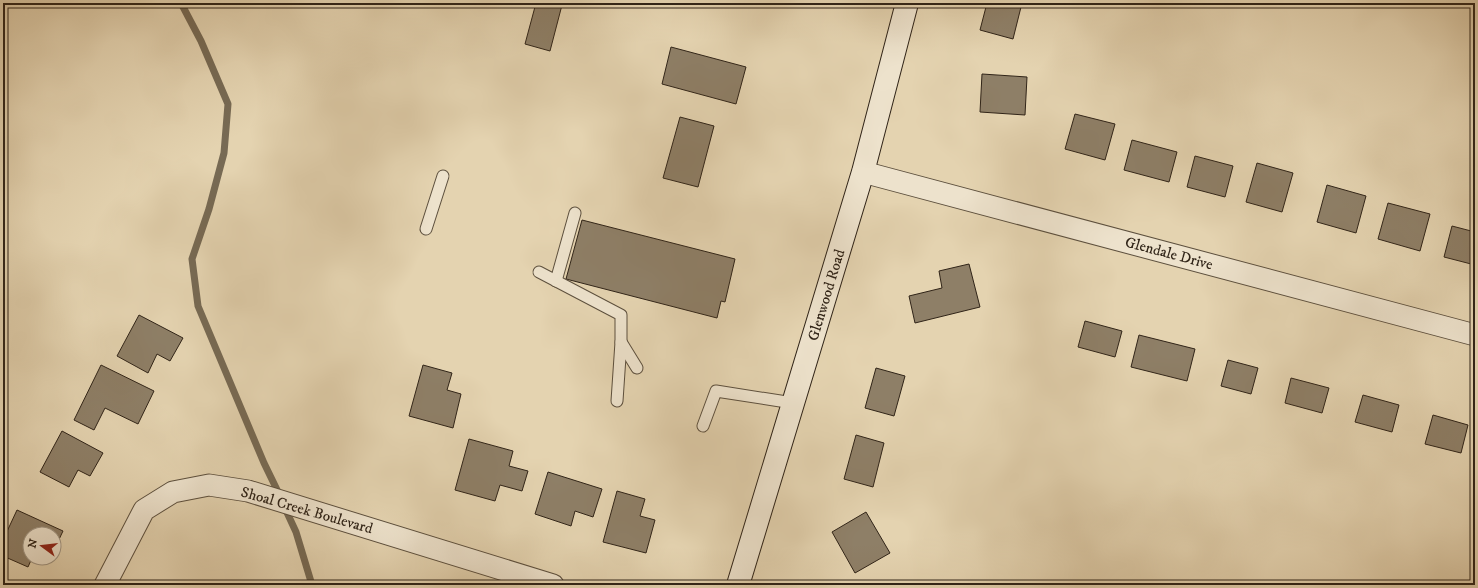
<svg xmlns="http://www.w3.org/2000/svg" width="1478" height="588" font-family="'IM FELL DW Pica',serif">
	<style>
		.lines { fill: none; stroke-linecap: round; stroke-linejoin: round }
		.stream { stroke: #776a54; stroke-width: 7 }
		.building { fill: #8e7f67; stroke: #302418 }
		.service-casing { stroke: #5d503e; stroke-width: 13 }
		.minor-casing { stroke: #5d503e; stroke-width: 23 }
		.secondary-casing { stroke: #302418; stroke-width: 24 }
		.service { stroke: #ede2cc; stroke-width: 11 }
		.minor { stroke: #ede2cc; stroke-width: 21 }
		.secondary { stroke: #ede2cc; stroke-width: 22 }
		.labels { text-anchor: middle; stroke-width: 3.5; stroke-linejoin: round; paint-order: stroke }
		.street-label { font-size: 15px; fill: #302418; stroke: #ede2cc }
	</style>
	<rect width="100%" height="100%" fill="#e4d3b0"/>
	<filter id="stains"><feTurbulence type="fractalNoise" baseFrequency=".005" numOctaves="4"/><feColorMatrix values="0 0 0 0 .2 0 0 0 0 .09 0 0 0 0 .02 0 0 0 .5 -.17"/></filter>
	<radialGradient id="worn" r=".72"><stop offset=".6" stop-color="#630" stop-opacity="0"/><stop offset="1" stop-color="#630" stop-opacity=".3"/></radialGradient>
	<g class="lines">
		<g class="stream">
			<polyline points="181,3 201,41 228,104 224,153 209,209 192,259 198,306 264,463 280,496"/>
			<polyline points="284,506 296,532 312,585"/>
		</g>
	</g>
	<g class="building">
		<polygon points="536,3 554,3 562,5 550,51 525,44"/>
		<polygon points="987,3 1022,3 1013,39 980,30"/>
		<polygon points="671,47 746,67 736,104 662,84"/>
		<polygon points="982,74 1027,77 1025,115 980,112"/>
		<polygon points="1075,114 1115,124 1105,160 1065,149"/>
		<polygon points="680,117 714,126 698,187 663,178"/>
		<polygon points="1132,140 1177,152 1169,182 1124,170"/>
		<polygon points="1195,156 1233,166 1225,197 1187,187"/>
		<polygon points="1257,163 1293,173 1282,212 1246,202"/>
		<polygon points="1327,185 1366,196 1356,233 1317,222"/>
		<polygon points="1388,203 1430,214 1420,251 1378,239"/>
		<polygon points="582,220 735,259 725,302 721,301 717,318 566,279"/>
		<polygon points="1452,226 1475,232 1475,265 1444,257"/>
		<polygon points="969,264 980,307 915,323 909,296 942,288 939,271"/>
		<polygon points="139,315 183,338 170,361 157,354 148,373 117,356"/>
		<polygon points="1085,321 1122,331 1115,357 1078,347"/>
		<polygon points="1139,335 1195,349 1187,381 1131,367"/>
		<polygon points="1228,360 1258,368 1251,394 1221,386"/>
		<polygon points="101,365 154,391 138,424 105,408 94,430 74,420"/>
		<polygon points="423,365 452,373 447,390 461,394 453,428 409,416"/>
		<polygon points="876,368 905,376 894,416 865,408"/>
		<polygon points="1291,378 1329,388 1322,413 1285,403"/>
		<polygon points="1363,395 1399,405 1392,432 1355,422"/>
		<polygon points="1433,415 1468,425 1461,453 1425,444"/>
		<polygon points="62,431 103,453 90,476 78,470 69,487 40,472"/>
		<polygon points="856,435 884,443 873,487 844,479"/>
		<polygon points="469,439 513,451 509,466 528,471 522,491 500,485 495,501 455,490"/>
		<polygon points="548,472 602,489 593,517 575,511 571,526 535,514"/>
		<polygon points="617,491 645,499 640,516 655,520 646,553 603,542"/>
		<polygon points="17,510 63,531 54,550 54,534 30,534 30,558 32,558 28,567 3,556 3,540"/>
		<polygon points="866,512 890,553 855,573 832,532"/>
		<polygon points="3,580 12,585 3,585"/>
		<polygon points="928,581 943,585 927,585"/>
	</g>
	<g class="lines">
		<defs>
			<g id="service">
				<polyline points="426,229 443,176"/>
				<polyline points="539,272 621,315 621,342 617,401"/>
				<polyline points="556,281 575,213"/>
				<polyline points="621,342 637,368"/>
				<polyline points="703,426 716,391 793,403"/>
			</g>
			<g id="minor">
				<polyline points="863,172 1475,335"/>
				<polyline points="105,585 144,510 173,492 209,485 248,491 553,585"/>
			</g>
			<polyline id="secondary" points="738,585 863,172 907,3"/>
		</defs>
		<use href="#service" class="service-casing"/>
		<use href="#minor" class="minor-casing"/>
		<use href="#secondary" class="secondary-casing"/>
		<use href="#service" class="service"/>
		<use href="#minor" class="minor"/>
		<use href="#secondary" class="secondary"/>
	</g>
	<g class="labels">
		<g class="street-label">
			<text transform="translate(1169 253) rotate(15)" y="5">Glendale Drive</text>
			<text transform="translate(826 295) rotate(-73)" y="5">Glenwood Road</text>
			<text transform="translate(307 510) rotate(16)" y="5">Shoal Creek Boulevard</text>
		</g>
	</g>
	<rect width="1478" height="588" fill="none" stroke="#e4d3b0" stroke-width="16"/>
	<rect x="4" y="4" width="1470" height="580" fill="none" stroke="#302418" stroke-width="2"/>
	<rect x="8" y="8" width="1462" height="572" fill="none" stroke="#302418"/>
	<g transform="translate(42 546) rotate(285)"><circle r="19" fill="#ede2cc" stroke="#a19684"/>
	<path d="M0-3L7 15L0 10L-7 15Z" fill="#8f2418"/>
	<text y="-6" font-size="11" font-weight="bold" text-anchor="middle" fill="#302418">N</text>
	</g>
	<rect width="100%" height="100%" filter="url(#stains)"/>
	<rect width="100%" height="100%" fill="url(#worn)"/>
</svg>
